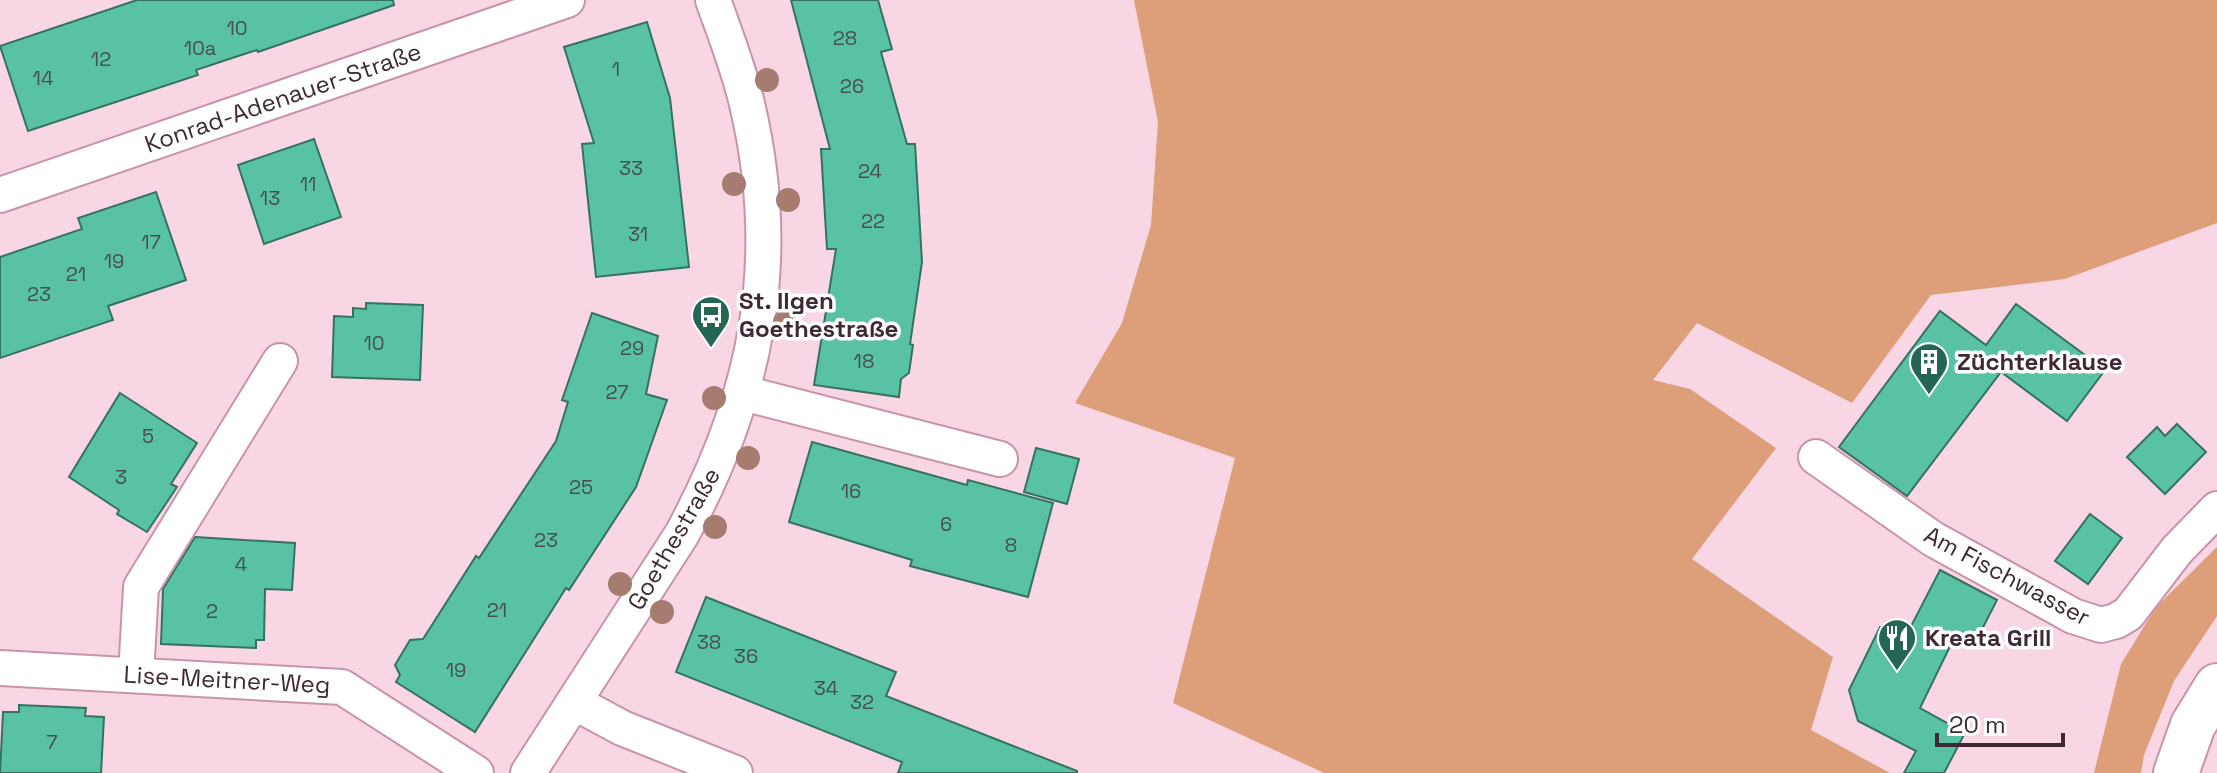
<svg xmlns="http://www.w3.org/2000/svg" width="2217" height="773" font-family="'Space Grotesk',sans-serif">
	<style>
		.green { fill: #dc9f7a }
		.building { fill: #59c2a4; stroke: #357261; stroke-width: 2 }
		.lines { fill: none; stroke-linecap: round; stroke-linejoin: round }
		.minor-casing { stroke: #c994aa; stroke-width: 38 }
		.primary-casing { stroke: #c994aa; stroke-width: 48 }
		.minor { stroke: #fff; stroke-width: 34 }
		.primary { stroke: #fff; stroke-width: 44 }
		.tree { fill: #a57c6f }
		.labels { text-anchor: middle; stroke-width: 7; stroke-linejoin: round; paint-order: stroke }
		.number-label { font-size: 20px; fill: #46504f }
		.street-label { font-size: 24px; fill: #3f2a33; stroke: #fff }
		.poi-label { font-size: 24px; font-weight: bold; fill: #3f2a33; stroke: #fff; text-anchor: start }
	</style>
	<rect width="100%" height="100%" fill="#f9d6e4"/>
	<g class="green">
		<polygon points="1134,0 2217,0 2217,223 2065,279 1931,295 1852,403 1697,323 1653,380 1690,389 1776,448 1692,559 1833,657 1811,730 1890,773 1324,773 1173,703 1235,458 1075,403 1122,323 1151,225 1158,122"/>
		<polygon points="2217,547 2217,616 2174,681 2144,755 2141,773 2094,773 2121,664 2156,607"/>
	</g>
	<g class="building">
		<polygon points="137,0 393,0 394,5 258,52 257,50 226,60 196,70 198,75 28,131 0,46"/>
		<polygon points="791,0 878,0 892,49 881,52 907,144 915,144 922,262 910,344 913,345 909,373 901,379 899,397 814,385 836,249 827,249 821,149 830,149"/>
		<polygon points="647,22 670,98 689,267 596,277 582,144 594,143 564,47"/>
		<polygon points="314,139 341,217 264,244 238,165"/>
		<polygon points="156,192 186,280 108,306 113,320 0,358 0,257 82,229 78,218"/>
		<polygon points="366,303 423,305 420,380 332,377 334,316 353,317 353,308 366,309"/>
		<polygon points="2016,304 2105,370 2067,421 2001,372 1907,496 1839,447 1940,311 1986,345"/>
		<polygon points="592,313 658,336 646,394 667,400 636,487 569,590 566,588 475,732 396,682 400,675 395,665 410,640 423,639 476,556 479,558 556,441 568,402 562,400"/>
		<polygon points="120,393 197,443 171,484 177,487 147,532 117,514 119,510 69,477"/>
		<polygon points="2177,424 2206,452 2165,494 2127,457 2157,427 2165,436"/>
		<polygon points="812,442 967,485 968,480 1053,503 1028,597 910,566 912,560 789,522"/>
		<polygon points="1036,448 1079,459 1067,504 1024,492"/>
		<polygon points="2090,514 2122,538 2088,584 2055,561"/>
		<polygon points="195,537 295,543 292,590 265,589 264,640 256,640 256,648 161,644 163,589"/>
		<polygon points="1940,570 1997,600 1975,643 1956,634 1920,708 1965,733 1944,773 1904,773 1916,751 1858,721 1849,690 1880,627 1904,640"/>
		<polygon points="706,597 896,672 886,696 1077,771 1077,773 898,773 902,762 676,672"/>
		<polygon points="19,705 86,708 85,716 104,717 101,773 0,773 3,712 19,712"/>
	</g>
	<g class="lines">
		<defs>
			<g id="minor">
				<polyline points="0,195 567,0"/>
				<polyline points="743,393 1000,459"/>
				<polyline points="1816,457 1933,539 2073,616 2101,625 2116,621 2128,614 2177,550 2217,509"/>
				<polyline points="0,668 342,687 476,773"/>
				<polyline points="136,675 141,587 280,361"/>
				<polyline points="574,702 622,728 735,773"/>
				<path d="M 528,773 L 682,534 C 757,396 784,260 747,104 C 739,69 725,34 713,0"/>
			</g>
			<polyline id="primary" points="2176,773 2193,725 2217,686"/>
		</defs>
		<use href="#minor" class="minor-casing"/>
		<use href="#primary" class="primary-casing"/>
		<use href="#minor" class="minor"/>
		<use href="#primary" class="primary"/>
	</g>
	<g class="tree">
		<circle cx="767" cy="80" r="12"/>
		<circle cx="734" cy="184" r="12"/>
		<circle cx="788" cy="200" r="12"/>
		<circle cx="785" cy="322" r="12"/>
		<circle cx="714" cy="398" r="12"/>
		<circle cx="748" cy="458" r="12"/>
		<circle cx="715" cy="527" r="12"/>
		<circle cx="620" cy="584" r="12"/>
		<circle cx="662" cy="612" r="12"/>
	</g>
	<defs>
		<symbol id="bus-pin" viewBox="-11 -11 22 30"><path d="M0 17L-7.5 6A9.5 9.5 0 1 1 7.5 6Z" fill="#246554" stroke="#fff"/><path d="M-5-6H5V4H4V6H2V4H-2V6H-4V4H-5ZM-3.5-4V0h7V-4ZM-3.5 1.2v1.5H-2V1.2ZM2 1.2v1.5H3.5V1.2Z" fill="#fff"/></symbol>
		<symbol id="building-pin" viewBox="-11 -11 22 30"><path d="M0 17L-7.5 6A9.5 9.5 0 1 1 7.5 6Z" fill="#246554" stroke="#fff"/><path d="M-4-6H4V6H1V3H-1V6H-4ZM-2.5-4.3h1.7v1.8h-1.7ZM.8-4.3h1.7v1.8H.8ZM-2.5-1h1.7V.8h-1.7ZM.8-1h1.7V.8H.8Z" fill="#fff"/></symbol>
		<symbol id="restaurant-pin" viewBox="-11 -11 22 30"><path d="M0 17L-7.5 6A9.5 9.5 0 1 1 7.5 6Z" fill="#246554" stroke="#fff"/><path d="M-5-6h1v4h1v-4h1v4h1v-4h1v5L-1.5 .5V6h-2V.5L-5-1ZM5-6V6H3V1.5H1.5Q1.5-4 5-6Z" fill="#fff"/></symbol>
	</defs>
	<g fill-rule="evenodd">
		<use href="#bus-pin" x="689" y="293" width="44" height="60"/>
		<use href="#building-pin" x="1907" y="340" width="44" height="60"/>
		<use href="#restaurant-pin" x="1875" y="616" width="44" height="60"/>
	</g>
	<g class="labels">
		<g class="number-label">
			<text x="237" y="35">10</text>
			<text x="845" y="45">28</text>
			<text x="200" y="55">10a</text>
			<text x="101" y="66">12</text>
			<text x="616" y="76">1</text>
			<text x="43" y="85">14</text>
			<text x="852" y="93">26</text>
			<text x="631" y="175">33</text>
			<text x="870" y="178">24</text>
			<text x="308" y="191">11</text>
			<text x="270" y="205">13</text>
			<text x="873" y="228">22</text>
			<text x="638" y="241">31</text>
			<text x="151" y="249">17</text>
			<text x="114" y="268">19</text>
			<text x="76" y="281">21</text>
			<text x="39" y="301">23</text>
			<text x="374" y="350">10</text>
			<text x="632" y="355">29</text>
			<text x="864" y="368">18</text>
			<text x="617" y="399">27</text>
			<text x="148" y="443">5</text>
			<text x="121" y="484">3</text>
			<text x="581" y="494">25</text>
			<text x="851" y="498">16</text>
			<text x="946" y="531">6</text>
			<text x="546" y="547">23</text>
			<text x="1011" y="552">8</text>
			<text x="241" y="571">4</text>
			<text x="497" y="617">21</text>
			<text x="212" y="618">2</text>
			<text x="709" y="649">38</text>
			<text x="746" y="663">36</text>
			<text x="456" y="677">19</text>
			<text x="826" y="695">34</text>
			<text x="862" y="709">32</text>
			<text x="52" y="749">7</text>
		</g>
		<g class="street-label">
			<text transform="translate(283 98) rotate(-19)" y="8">Konrad-Adenauer-Straße</text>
			<text transform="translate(674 539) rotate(-60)" y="8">Goethestraße</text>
			<text transform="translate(2007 576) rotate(28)" y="8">Am Fischwasser</text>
			<text transform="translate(227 680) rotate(3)" y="8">Lise-Meitner-Weg</text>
		</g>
		<g class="poi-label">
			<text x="739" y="309">St. Ilgen<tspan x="739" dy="28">Goethestraße</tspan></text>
			<text x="1957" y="370">Züchterklause</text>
			<text x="1925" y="646">Kreata Grill</text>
		</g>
	</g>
	<path d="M1937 733v12h126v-12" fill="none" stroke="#3f2a33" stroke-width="4"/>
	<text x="1949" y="733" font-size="24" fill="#3f2a33" stroke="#ffffff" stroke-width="6" paint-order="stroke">20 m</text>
</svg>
